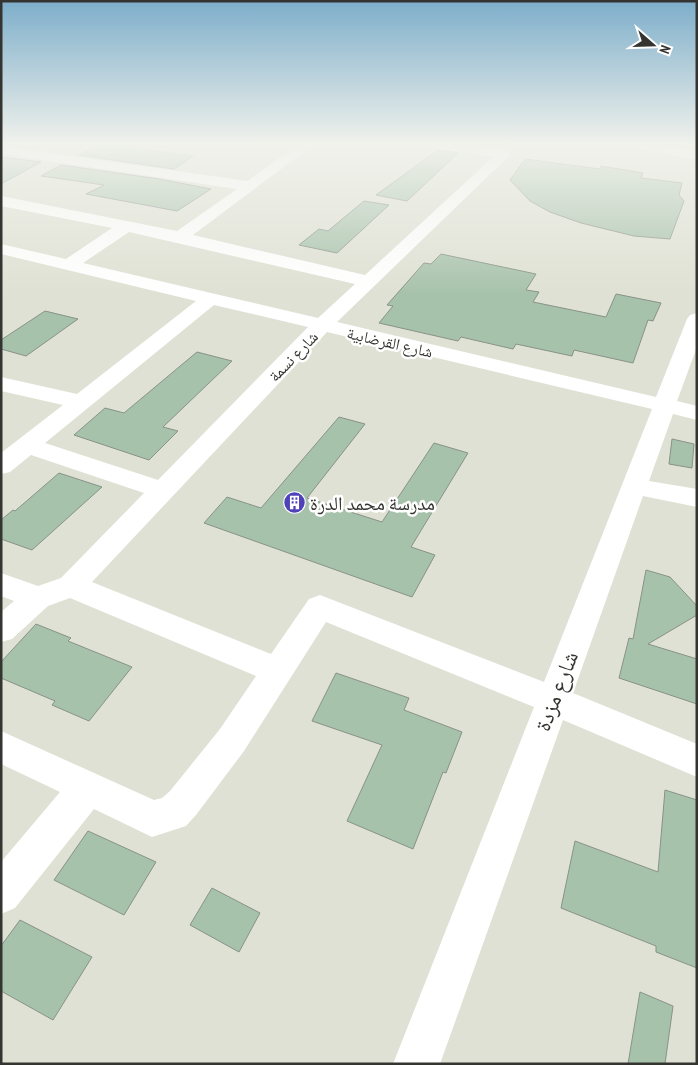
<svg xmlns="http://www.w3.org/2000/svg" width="698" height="1065" font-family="'PT Sans Narrow','Noto Naskh Arabic',sans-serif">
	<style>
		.building { fill: #a7c2ab; stroke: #889289 }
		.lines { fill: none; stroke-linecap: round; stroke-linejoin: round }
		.minor { fill: #fff; fill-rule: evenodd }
		.highway { fill: #fff; fill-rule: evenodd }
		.labels { text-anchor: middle; stroke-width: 5; stroke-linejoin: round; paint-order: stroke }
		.far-street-label { font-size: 16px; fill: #343530; stroke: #fff }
		.poi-label { font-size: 19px; fill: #343530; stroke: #fff; text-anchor: start }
		.near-street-label { font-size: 22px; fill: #343530; stroke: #fff }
	</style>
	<rect width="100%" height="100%" fill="#dfe1d4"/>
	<g class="building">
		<polygon points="98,145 110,145 193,156 174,169 79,155"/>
		<polygon points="438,150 458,153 407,201 376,195"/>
		<polygon points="1,157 41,162 1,184"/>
		<polygon points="525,159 600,169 601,166 643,173 641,178 682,183 679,195 684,201 670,239 634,236 581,223 550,212 530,201 510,180"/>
		<polygon points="61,165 159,179 211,189 177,211 86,194 104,185 41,176"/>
		<polygon points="364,201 389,205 337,253 299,245 319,229 328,231"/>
		<polygon points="441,254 536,274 526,290 539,292 533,302 606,317 616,294 661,303 653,321 648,320 633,363 574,350 572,356 516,344 513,349 461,337 458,341 379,323 393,306 387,305 424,263 431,264"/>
		<polygon points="45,311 78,319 26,356 1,349 1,340"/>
		<polygon points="197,352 232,361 163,427 178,431 149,460 74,435 105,408 124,413"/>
		<polygon points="339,417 365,424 307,498 382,522 434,443 468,453 411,547 435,555 412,597 204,523 227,497 261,508"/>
		<polygon points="672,439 694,444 692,468 669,464"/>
		<polygon points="59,473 102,487 32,550 1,539 1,520 13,510 15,511"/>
		<polygon points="646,570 670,577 697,606 697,615 648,644 697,659 697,704 619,678 629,638 633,639"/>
		<polygon points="36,624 71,638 68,641 132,667 89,721 52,705 55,701 1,678 1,662"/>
		<polygon points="336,673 409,698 404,710 462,732 446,773 443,772 413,849 347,821 382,745 312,721"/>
		<polygon points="665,790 697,800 697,968 656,952 656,946 561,908 575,841 658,872"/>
		<polygon points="88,831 156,862 124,915 54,880"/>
		<polygon points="212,888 260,913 239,952 190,925"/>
		<polygon points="20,920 92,957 53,1020 1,991 1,946"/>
		<polygon points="640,992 673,1006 665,1064 628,1064"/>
	</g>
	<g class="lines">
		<path class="minor" d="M 298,145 L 313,145 L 193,235 L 365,275 L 493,157 L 441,149 L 434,145 C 450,145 501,143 511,154 L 337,322 L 656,397 L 687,319 L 690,315 L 697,313 L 697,347 L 677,401 L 697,406 L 697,420 L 673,414 L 649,481 L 697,489 L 697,507 L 643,496 L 573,693 L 697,744 L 697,777 L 563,720 L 440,1064 L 393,1064 L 534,707 L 326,622 L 244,751 L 196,815 L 186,826 L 152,837 L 94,809 L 15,908 L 1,914 L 1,862 L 60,792 L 1,764 L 1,731 L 154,800 L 162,798 L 170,791 L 220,729 L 256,676 L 70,598 L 48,606 L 12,639 L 1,642 L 1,612 L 14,601 L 1,596 L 1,573 L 38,586 L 61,578 L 144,493 L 31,455 L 10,472 L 1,474 L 1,453 L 63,405 L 1,391 L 1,377 L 77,394 L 196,301 L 1,254 L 1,244 L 66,259 L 112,228 L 1,206 L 1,196 L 177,231 L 237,189 L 1,154 L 1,146 L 247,181 ZM 129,232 L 355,284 L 318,318 L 83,263 ZM 214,305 L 308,327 L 158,480 L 45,443 ZM 327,332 L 652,409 L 544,682 L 320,595 L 309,599 L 271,654 L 92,582 Z"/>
		<polygon class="highway" points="633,145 662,145 697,151 697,159 640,149"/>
	</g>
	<linearGradient id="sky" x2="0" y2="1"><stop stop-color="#7daeca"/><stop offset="0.49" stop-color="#f1f2ec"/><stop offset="1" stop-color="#f1f2ec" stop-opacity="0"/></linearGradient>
	<rect width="698" height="294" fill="url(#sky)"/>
	<defs>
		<symbol id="building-disc" viewBox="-11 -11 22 22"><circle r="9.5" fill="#4f41b8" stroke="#fff"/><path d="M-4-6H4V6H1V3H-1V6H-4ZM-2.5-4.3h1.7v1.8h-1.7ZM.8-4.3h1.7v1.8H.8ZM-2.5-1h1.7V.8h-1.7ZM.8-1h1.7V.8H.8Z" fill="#fff"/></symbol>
	</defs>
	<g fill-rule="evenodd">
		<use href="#building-disc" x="282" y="490" width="25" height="25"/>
	</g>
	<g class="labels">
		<g class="far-street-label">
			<text transform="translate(390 342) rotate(13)" y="6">شارع القرضابية</text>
			<text transform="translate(293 356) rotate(-46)" y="6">شارع نسمة</text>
		</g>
		<g class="poi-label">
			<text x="310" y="510">مدرسة محمد الدرة</text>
		</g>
		<g class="near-street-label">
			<text transform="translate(556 691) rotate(-69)" y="8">شارع مزدة</text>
		</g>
	</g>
	<rect width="698" height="1065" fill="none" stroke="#343530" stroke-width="5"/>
	<g transform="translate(653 45) rotate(110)" stroke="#ffffff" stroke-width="4" paint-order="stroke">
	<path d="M0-4L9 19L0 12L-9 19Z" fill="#343530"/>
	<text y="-8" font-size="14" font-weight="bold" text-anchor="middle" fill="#343530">N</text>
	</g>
</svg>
